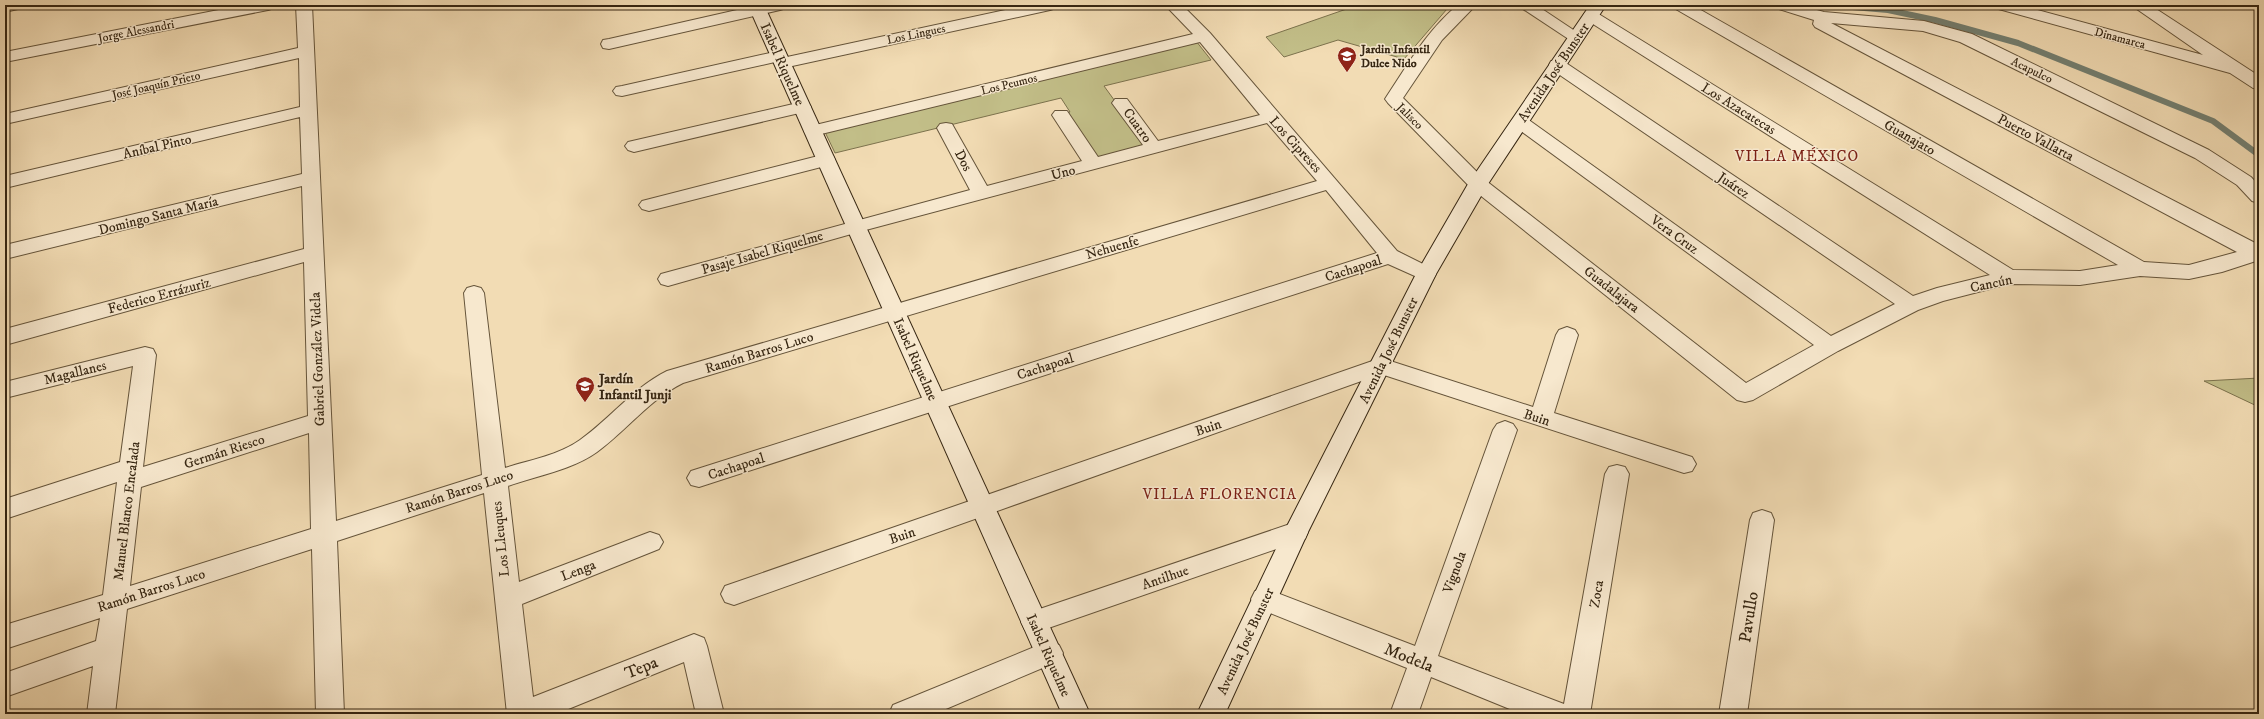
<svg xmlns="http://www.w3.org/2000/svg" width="2264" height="719" font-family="'IM FELL DW Pica',serif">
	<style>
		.green { fill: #c2be88; stroke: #7c724d }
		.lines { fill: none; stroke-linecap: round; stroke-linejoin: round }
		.stream { stroke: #737f71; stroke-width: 6 }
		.street-casing { stroke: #65543a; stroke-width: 2 }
		.secondary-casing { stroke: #362612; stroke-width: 2 }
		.street { fill: #f7e8ce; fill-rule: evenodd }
		.secondary { fill: #f7e8ce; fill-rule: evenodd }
		.labels { text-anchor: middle; stroke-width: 3; stroke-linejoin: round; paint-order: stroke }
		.far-street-label { font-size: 12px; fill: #362612; stroke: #f7e8ce }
		.far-poi-label { font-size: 12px; font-weight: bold; fill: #362612; stroke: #f7e8ce; text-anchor: start }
		.street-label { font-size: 14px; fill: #362612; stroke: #f7e8ce }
		.poi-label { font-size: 14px; font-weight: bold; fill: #362612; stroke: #f7e8ce; text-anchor: start }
		.neighbourhood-label { font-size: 15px; letter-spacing: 1px; fill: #7a1f14; stroke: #f7e8ce }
		.near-street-label { font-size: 17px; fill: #362612; stroke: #f7e8ce }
	</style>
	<rect width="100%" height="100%" fill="#f2dcb4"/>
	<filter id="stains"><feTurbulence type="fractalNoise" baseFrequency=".005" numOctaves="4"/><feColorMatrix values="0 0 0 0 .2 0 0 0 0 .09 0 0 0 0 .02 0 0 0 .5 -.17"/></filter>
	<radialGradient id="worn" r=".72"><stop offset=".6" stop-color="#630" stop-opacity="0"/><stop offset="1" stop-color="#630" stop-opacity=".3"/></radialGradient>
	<g class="green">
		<polygon points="1358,5 1441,5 1447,9 1404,59 1338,40 1284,57 1266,37"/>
		<polygon points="1196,41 1211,60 1104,86 1146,144 1095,159 1065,113 1070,112 1061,98 835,153 825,132"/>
		<polygon points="2259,378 2259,407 2204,381"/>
	</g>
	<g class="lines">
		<polyline class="stream" points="1829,5 1888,10 1935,20 2018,43 2213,121 2259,155"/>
		<defs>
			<g id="street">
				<polygon points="5,5 24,5 22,8 5,12"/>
				<polygon points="244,5 276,5 274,8 268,10 5,62 5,52"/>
				<path d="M 296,5 L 312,5 L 336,521 L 482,475 L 464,293 L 467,288 L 474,286 L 481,288 L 484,293 L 505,468 C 530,460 559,455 580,440 C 611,418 633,388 667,371 L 1317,181 L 1267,123 L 862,231 L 668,286 L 661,284 L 658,279 L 661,274 L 970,190 L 937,128 L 940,124 L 946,123 L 952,124 L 987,186 L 1082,161 L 1052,115 L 1055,111 L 1067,111 L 1098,157 L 1143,145 L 1112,103 L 1115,99 L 1127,99 L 1158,141 L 1260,115 L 1200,42 L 813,136 L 807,135 L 804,131 L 807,127 L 1193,34 L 1165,5 L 1182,5 L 1210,33 L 1397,251 L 1433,269 L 1436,274 L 1433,279 L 1426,281 L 1388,264 L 699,487 L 691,485 L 687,478 L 691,471 L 1377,253 L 1326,190 L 683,383 C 649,400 627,430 597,452 C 572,470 536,476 508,486 L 519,582 L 650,532 L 659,535 L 663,542 L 659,549 L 522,604 L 533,697 L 694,634 L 704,638 L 707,646 L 724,714 L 696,714 L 684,662 L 556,714 L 507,714 L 484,493 L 337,541 L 344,714 L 316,714 L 312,549 L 127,609 L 115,714 L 87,714 L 93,666 L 5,697 L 5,673 L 96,641 L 100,618 L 5,649 L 5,625 L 103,595 L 117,482 L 5,519 L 5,499 L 120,462 L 133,366 L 5,398 L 5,382 L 145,347 L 153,349 L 156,355 L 143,467 L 308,416 L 304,262 L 5,345 L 5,329 L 304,249 L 302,186 L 5,259 L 5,245 L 302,174 L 300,117 L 5,188 L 5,176 L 300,107 L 299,58 L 5,124 L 5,114 L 298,48 ZM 309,433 L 311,529 L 130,586 L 141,487 Z"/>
				<polygon points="759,5 788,5 786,8 780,10 609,49 603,48 601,44 603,40 609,39"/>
				<polygon points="1028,5 1058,5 1056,8 1050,10 783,68 777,67 775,62 622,96 616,95 613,91 616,87 622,86 779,51 785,52 787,57"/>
				<path d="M 1458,5 L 1476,5 L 1442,40 L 1403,98 L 1485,180 L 1746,383 L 1814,345 L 1514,126 L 1511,122 L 1514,118 L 1526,118 L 1831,336 L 1895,304 L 1551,69 L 1549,65 L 1551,61 L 1563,61 L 1913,296 L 1937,288 L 1990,275 L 1585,19 L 1583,16 L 1585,13 L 1597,13 L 2013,270 L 2080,271 L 2118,265 L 1674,8 L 1672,5 L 1692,5 L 2144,262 L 2189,265 L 2237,252 L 1815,27 L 1813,24 L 1814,20 L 1776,8 L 1774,5 L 1799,5 L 1824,12 L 1924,21 L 1972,34 L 2209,150 L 2251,177 L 2259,186 L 2259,203 L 2252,201 L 2237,185 L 2195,158 L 1960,42 L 1923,31 L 1831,23 L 2259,245 L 2259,260 L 2222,272 L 2189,279 L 2140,276 L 2080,285 L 2009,284 L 1943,301 L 1918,310 L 1838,351 L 1753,400 L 1745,402 L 1737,400 L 1471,188 L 1388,103 L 1385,99 C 1407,66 1427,30 1458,5 Z"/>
				<polygon points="1517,5 1536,5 1584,37 1582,40 1570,40"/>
				<polygon points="1993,5 2019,5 2203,55 2131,5 2150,5 2259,76 2259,89 2253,88 2230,73 1995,8"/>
				<polygon points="802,102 808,103 811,107 808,111 634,152 628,150 625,146 628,142"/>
				<polygon points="826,154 833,156 835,160 833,164 649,211 642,209 639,205 642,201"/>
				<polygon points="1567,327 1575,330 1578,335 1554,413 1692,457 1696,464 1692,471 1684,473 1381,374 734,605 725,602 721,594 725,586 1381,358 1533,407 1556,335 1559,330"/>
				<polygon points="1505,421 1513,424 1517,430 1438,656 1564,704 1605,474 1609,467 1617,465 1625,467 1629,474 1590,714 1522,714 1431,677 1418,714 1390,714 1407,668 1255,607 1251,599 1255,591 1264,588 1415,646 1493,430 1497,424"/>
				<polygon points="1762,510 1771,513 1774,520 1747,714 1719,714 1750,520 1753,513"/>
				<polygon points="1296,522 1305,525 1308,532 1305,539 1034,633 1025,630 1021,622 1025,614"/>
				<polygon points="1049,641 1059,645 1063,653 1059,661 934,714 889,714 893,705"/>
			</g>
			<g id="secondary">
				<polygon points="748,5 764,5 1090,714 1062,714"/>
				<polygon points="1590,5 1606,5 1488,184 1436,274 1308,532 1225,714 1197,714 1284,532 1416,274 1468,184"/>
			</g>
		</defs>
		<use href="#street" class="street-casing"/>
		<use href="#secondary" class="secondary-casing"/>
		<use href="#street" class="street"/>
		<use href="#secondary" class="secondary"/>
	</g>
	<defs>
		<symbol id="school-pin" viewBox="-11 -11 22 30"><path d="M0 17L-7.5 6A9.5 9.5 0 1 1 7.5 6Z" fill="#8f2418" stroke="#f7e8ce"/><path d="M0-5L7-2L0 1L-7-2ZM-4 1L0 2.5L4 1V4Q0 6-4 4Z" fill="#fff"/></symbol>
	</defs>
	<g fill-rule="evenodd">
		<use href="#school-pin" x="1336" y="45" width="22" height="30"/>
		<use href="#school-pin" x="574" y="375" width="22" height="30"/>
	</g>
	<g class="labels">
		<g class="far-street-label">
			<text transform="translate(136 31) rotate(-11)" y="4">Jorge Alessandri</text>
			<text transform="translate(916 34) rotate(-12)" y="4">Los Lingues</text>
			<text transform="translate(2120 38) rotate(15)" y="4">Dinamarca</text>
			<text transform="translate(2032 70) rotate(26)" y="4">Acapulco</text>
			<text transform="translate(1009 84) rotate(-14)" y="4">Los Peumos</text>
			<text transform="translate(156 85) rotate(-13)" y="4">José Joaquín Prieto</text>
			<text transform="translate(1410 116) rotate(45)" y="4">Jalisco</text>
		</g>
		<g class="far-poi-label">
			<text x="1361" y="53">Jardin Infantil<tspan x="1361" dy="14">Dulce Nido</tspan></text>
		</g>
		<g class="street-label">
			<text transform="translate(783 64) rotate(66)" y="5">Isabel Riquelme</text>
			<text transform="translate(1553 72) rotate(-56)" y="5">Avenida José Bunster</text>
			<text transform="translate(1739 108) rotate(32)" y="5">Los Azacatecas</text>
			<text transform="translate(1138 125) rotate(54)" y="5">Cuatro</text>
			<text transform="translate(1910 137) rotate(30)" y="5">Guanajato</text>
			<text transform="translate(2036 137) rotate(28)" y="5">Puerto Vallarta</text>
			<text transform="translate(1296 144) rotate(48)" y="5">Los Cipreses</text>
			<text transform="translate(157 146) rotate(-13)" y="5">Aníbal Pinto</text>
			<text transform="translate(964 160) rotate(62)" y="5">Dos</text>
			<text transform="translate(1063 172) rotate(-15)" y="5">Uno</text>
			<text transform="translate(1734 185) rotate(34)" y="5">Juárez</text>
			<text transform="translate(158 215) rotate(-14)" y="5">Domingo Santa María</text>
			<text transform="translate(1675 234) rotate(36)" y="5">Vera Cruz</text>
			<text transform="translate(1112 247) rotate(-16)" y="5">Nehuenfe</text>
			<text transform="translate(762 252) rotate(-16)" y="5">Pasaje Isabel Riquelme</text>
			<text transform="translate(1353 268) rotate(-18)" y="5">Cachapoal</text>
			<text transform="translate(1991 283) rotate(-12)" y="5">Cancún</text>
			<text transform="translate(1612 289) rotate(38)" y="5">Guadalajara</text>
			<text transform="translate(159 295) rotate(-15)" y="5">Federico Errázuriz</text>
			<text transform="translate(1388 350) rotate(-64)" y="5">Avenida José Bunster</text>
			<text transform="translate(759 352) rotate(-17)" y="5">Ramón Barros Luco</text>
			<text transform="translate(317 359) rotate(-92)" y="5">Gabriel González Videla</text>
			<text transform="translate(916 359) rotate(66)" y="5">Isabel Riquelme</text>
			<text transform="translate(1045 366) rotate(-18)" y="5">Cachapoal</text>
			<text transform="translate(75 372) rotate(-14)" y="5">Magallanes</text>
			<text transform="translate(1537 417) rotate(18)" y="5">Buin</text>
			<text transform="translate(1208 427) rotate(-19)" y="5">Buin</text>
			<text transform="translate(224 451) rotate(-18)" y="5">Germán Riesco</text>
			<text transform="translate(736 466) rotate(-18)" y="5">Cachapoal</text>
			<text transform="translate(459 491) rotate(-18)" y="5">Ramón Barros Luco</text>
			<text transform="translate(126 511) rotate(-83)" y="5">Manuel Blanco Encalada</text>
			<text transform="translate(902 535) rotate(-19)" y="5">Buin</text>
			<text transform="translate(500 539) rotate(-96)" y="5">Los Lleuques</text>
			<text transform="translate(578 570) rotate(-21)" y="5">Lenga</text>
			<text transform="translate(1454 572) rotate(-70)" y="5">Vignola</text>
			<text transform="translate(1165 577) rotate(-19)" y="5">Antilhue</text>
			<text transform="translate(151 590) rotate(-18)" y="5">Ramón Barros Luco</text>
			<text transform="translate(1596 594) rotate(-80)" y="5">Zoca</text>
			<text transform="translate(1245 641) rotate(-65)" y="5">Avenida José Bunster</text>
			<text transform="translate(1049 655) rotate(66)" y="5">Isabel Riquelme</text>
		</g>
		<g class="poi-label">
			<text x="599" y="383">Jardín<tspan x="599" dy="16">Infantil Junji</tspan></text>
		</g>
		<g class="neighbourhood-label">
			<text x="1797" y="161">VILLA MÉXICO</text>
			<text x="1220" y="499">VILLA FLORENCIA</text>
		</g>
		<g class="near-street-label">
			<text transform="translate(1748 617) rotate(-81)" y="6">Pavullo</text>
			<text transform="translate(1409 657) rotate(22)" y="6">Modela</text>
			<text transform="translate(641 667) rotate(-22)" y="6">Tepa</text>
		</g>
	</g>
	<rect width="2264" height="719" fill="none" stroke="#f2dcb4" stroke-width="20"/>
	<rect x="6" y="6" width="2252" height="707" fill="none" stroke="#362612" stroke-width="2"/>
	<rect x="10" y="10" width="2244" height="699" fill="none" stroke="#362612"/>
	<rect width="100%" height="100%" filter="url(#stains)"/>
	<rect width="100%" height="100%" fill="url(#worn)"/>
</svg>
